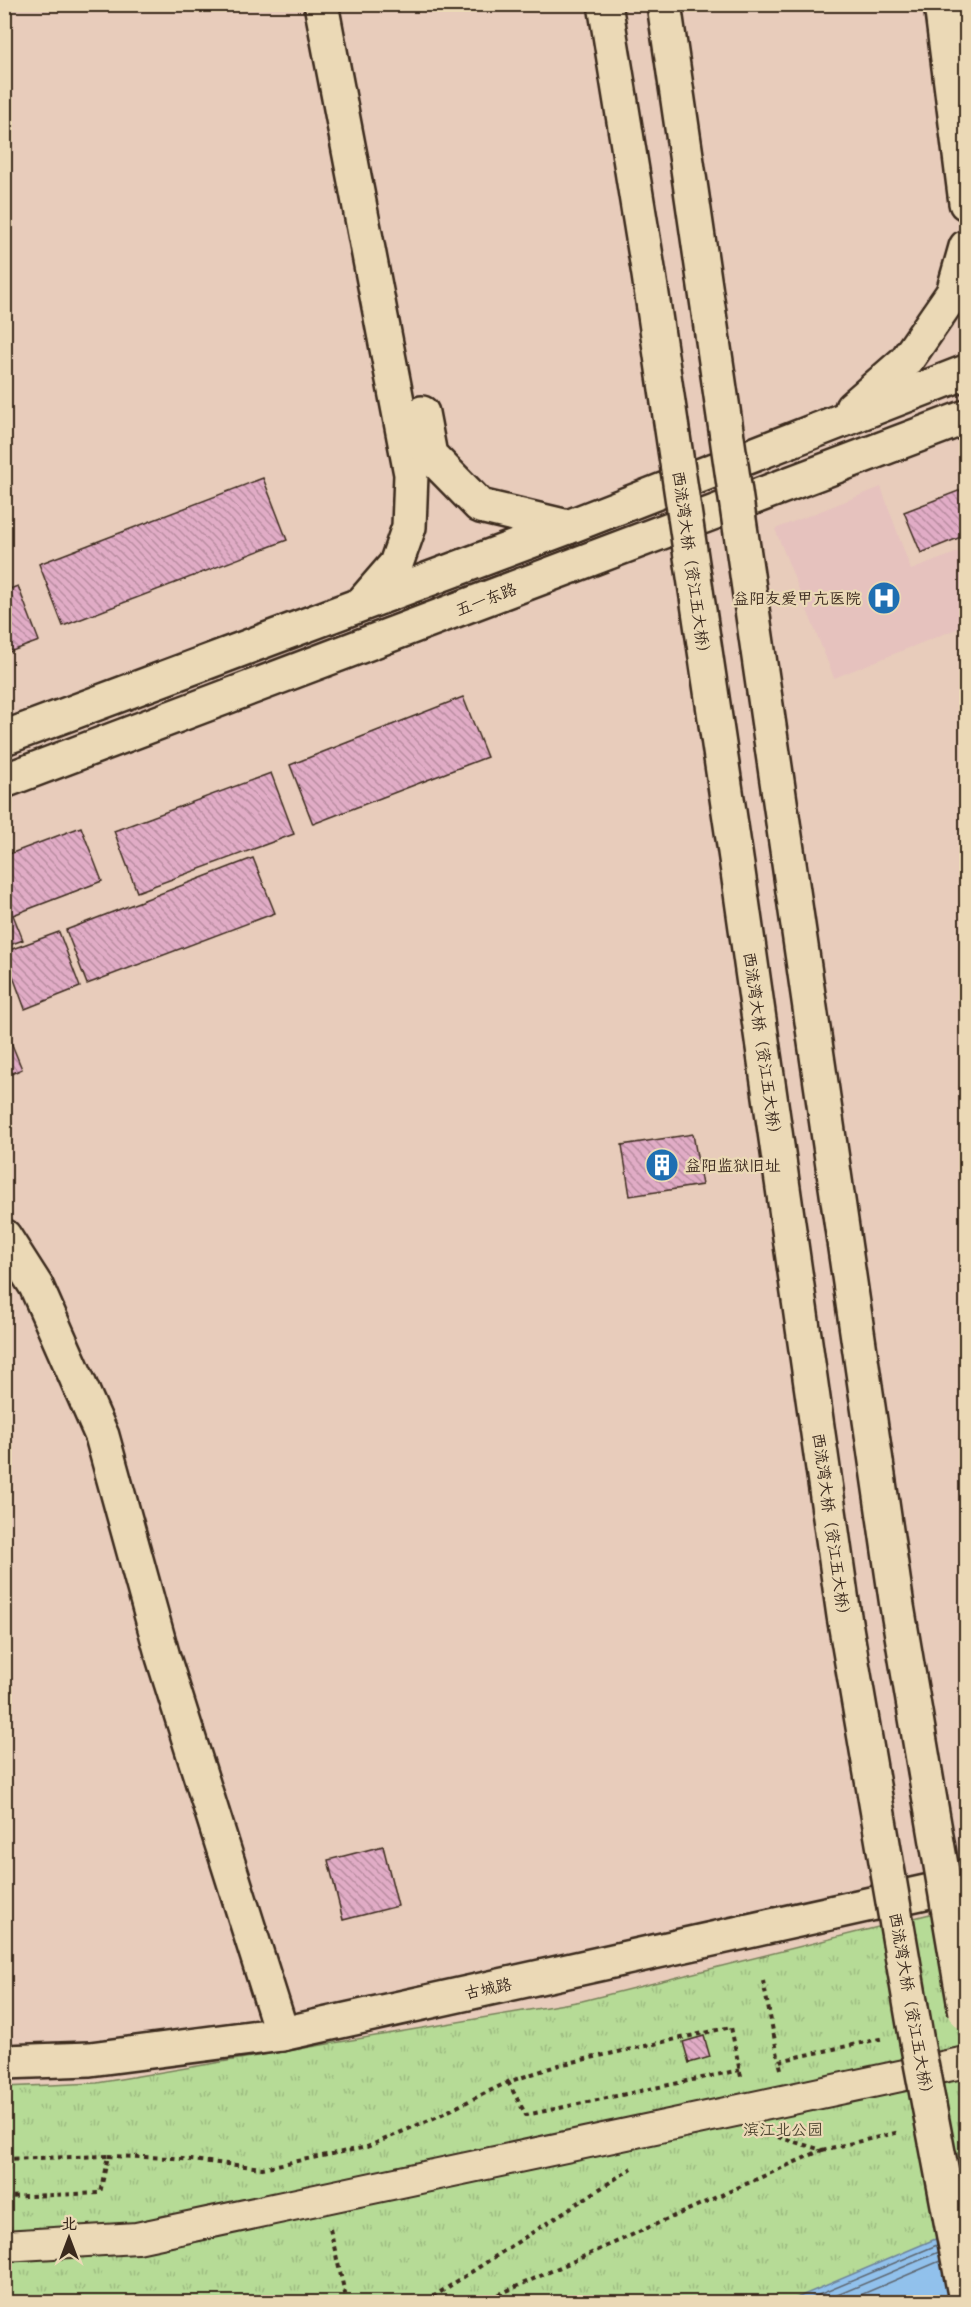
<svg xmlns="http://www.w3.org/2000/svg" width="971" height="2307" font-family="'Patrick Hand','LXGW WenKai TC',sans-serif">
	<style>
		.built { fill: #e6c2be }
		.grass { fill: url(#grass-tufts); stroke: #78825a; stroke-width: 1.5 }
		.water { fill: #91c1ec; stroke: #6f859a; stroke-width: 1.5 }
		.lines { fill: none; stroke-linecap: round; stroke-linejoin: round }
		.shore { stroke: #5d6670; stroke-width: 1.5 }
		.building { fill: url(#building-back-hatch); stroke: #3b2a1e; stroke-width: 1.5 }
		.pedestrian-casing { stroke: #3b2a1e; stroke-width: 34 }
		.minor-casing { stroke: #3b2a1e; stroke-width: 38 }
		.tertiary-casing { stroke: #3b2a1e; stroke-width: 38 }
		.secondary-casing { stroke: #3b2a1e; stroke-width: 38 }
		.path { stroke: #3b2a1e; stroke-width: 4; stroke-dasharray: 4.5 4.5; stroke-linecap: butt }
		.pedestrian { stroke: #ebd9b6; stroke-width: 30 }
		.minor { stroke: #ebd9b6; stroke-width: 33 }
		.tertiary { stroke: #ebd9b6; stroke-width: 33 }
		.secondary { stroke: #ebd9b6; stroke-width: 33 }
		.secondary-bridge-casing { stroke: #3b2a1e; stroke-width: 38; stroke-linecap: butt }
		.secondary-bridge { stroke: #ebd9b6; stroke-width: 33 }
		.labels { text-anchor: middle; stroke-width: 4.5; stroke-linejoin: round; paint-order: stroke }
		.street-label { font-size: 16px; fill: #3b2a1e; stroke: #ebd9b6 }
		.poi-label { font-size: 16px; fill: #3b2a1e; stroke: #ebd9b6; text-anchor: end }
		.park-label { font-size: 16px; fill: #4d4530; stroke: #ebd9b6 }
	</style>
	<defs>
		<pattern id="grass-tufts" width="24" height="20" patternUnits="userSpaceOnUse" patternTransform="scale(1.5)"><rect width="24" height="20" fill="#b6db96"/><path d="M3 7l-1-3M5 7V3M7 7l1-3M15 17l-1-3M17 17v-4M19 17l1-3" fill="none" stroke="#9dbc81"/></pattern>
		<pattern id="building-back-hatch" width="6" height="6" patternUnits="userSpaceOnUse" patternTransform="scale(1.5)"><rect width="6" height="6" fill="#e1acc6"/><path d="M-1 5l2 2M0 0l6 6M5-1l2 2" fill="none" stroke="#b88ca0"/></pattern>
	</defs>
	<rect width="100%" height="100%" fill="#e8ccbb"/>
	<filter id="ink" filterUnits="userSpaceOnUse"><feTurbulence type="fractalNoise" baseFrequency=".0167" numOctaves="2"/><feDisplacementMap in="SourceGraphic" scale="12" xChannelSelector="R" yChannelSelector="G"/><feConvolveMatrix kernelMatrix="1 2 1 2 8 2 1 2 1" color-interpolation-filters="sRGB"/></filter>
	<g filter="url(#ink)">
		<polygon class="built" points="881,487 911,570 966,549 966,625 834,678 775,529"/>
		<polygon class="grass" points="966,1905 966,2243 838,2302 5,2302 4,2087 97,2083 582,2001"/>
		<polygon class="water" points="966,2226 966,2302 787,2302"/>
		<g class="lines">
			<g class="shore">
				<polyline points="802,2302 937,2245"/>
				<polyline points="821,2302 939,2252"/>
				<polyline points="844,2302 940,2261"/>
			</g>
		</g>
		<g class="building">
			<polygon points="263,478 287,540 63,626 39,564"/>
			<polygon points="966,488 966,535 921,553 904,512"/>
			<polygon points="18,586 39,641 4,654 4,591"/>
			<polygon points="463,697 487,757 313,824 290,765"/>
			<polygon points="271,773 294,834 137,892 114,831"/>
			<polygon points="81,827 102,881 13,915 23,940 4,947 4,856"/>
			<polygon points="253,858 275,913 87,984 66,930"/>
			<polygon points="59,932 80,987 25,1009 4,952"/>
			<polygon points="4,1025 22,1069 4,1077"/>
			<polygon points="693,1134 702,1185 630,1196 622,1145"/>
			<polygon points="383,1846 398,1906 343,1920 328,1860"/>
			<polygon points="704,2036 710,2057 689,2063 683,2042"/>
		</g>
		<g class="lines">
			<defs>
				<polyline id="pedestrian" points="4,2246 137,2238 966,2062"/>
				<polyline id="minor" points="4,1236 36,1286 102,1436 163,1657 282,2034"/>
				<polyline id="tertiary" points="4,2062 90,2059 282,2034 966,1883"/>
				<g id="secondary">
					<polyline points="321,4 411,474 409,527 396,564 364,601"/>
					<polyline points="941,4 966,203"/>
					<polyline points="852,408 906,361 953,293 966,247"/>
					<polyline points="422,413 430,455 480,506 568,527"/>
					<polyline points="4,738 568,527 966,372"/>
					<polyline points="4,781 966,417"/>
				</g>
			</defs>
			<use href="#pedestrian" class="pedestrian-casing"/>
			<use href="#minor" class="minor-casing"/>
			<use href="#tertiary" class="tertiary-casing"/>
			<use href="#secondary" class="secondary-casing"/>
			<g class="path">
				<polyline points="763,1981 779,2061"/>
				<polyline points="781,2069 779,2061 884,2038"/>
				<polyline points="508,2082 526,2115 740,2070"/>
				<polyline points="822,2150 900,2132"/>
				<polyline points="108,2156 174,2158 262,2168 367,2147 436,2117 508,2082 559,2065 731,2027 741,2077"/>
				<polyline points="4,2159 108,2156 100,2193 4,2197"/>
				<polyline points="330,2229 347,2302"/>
				<polyline points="425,2302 632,2168"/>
				<polyline points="482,2302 822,2150 778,2137"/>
			</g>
			<use href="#pedestrian" class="pedestrian"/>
			<use href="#minor" class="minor"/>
			<use href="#tertiary" class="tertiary"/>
			<use href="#secondary" class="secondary"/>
			<defs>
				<g id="secondary-bridge">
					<polyline points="605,4 649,275 738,872 844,1616 917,2042 966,2300"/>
					<polyline points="664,4 897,1606 966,2013"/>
				</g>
			</defs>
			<use href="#secondary-bridge" class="secondary-bridge-casing"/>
			<use href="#secondary-bridge" class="secondary-bridge"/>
		</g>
	</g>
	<defs>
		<symbol id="hospital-disc" viewBox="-11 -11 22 22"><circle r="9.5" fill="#1f6fb2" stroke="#ebd9b6"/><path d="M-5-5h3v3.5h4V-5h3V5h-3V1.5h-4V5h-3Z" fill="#fff"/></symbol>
		<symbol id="building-disc" viewBox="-11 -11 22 22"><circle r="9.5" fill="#1f6fb2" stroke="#ebd9b6"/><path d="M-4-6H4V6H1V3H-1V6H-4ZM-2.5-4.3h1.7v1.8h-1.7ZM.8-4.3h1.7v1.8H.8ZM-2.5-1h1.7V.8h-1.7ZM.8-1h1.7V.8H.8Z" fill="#fff"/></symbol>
	</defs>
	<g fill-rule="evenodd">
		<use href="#hospital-disc" x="865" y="579" width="38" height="38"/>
		<use href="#building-disc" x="643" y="1146" width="38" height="38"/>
	</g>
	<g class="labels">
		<g class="street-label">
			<text transform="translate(692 566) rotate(82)" y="6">西流湾大桥（资江五大桥）</text>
			<text transform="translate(486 599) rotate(-21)" y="6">五一东路</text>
			<text transform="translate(763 1047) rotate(82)" y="6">西流湾大桥（资江五大桥）</text>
			<text transform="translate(832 1528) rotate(82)" y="6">西流湾大桥（资江五大桥）</text>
			<text transform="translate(488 1988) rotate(-12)" y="6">古城路</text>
			<text transform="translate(912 2007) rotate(80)" y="6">西流湾大桥（资江五大桥）</text>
		</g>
		<g class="poi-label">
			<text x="861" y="604">益阳友爱甲亢医院</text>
			<text x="685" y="1171" text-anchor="start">益阳监狱旧址</text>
		</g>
		<g class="park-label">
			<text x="783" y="2135">滨江北公园</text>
		</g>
	</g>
	<rect width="971" height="2307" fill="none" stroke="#ebd9b6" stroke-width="24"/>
	<rect x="12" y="12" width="947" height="2283" fill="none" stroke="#3b2a1e" stroke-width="2" filter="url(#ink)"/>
	<g transform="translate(69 2238)" stroke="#ebd9b6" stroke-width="4.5" paint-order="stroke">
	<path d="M0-4.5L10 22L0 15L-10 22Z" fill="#3b2a1e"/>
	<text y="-9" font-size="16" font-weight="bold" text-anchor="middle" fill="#3b2a1e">北</text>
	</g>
</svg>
